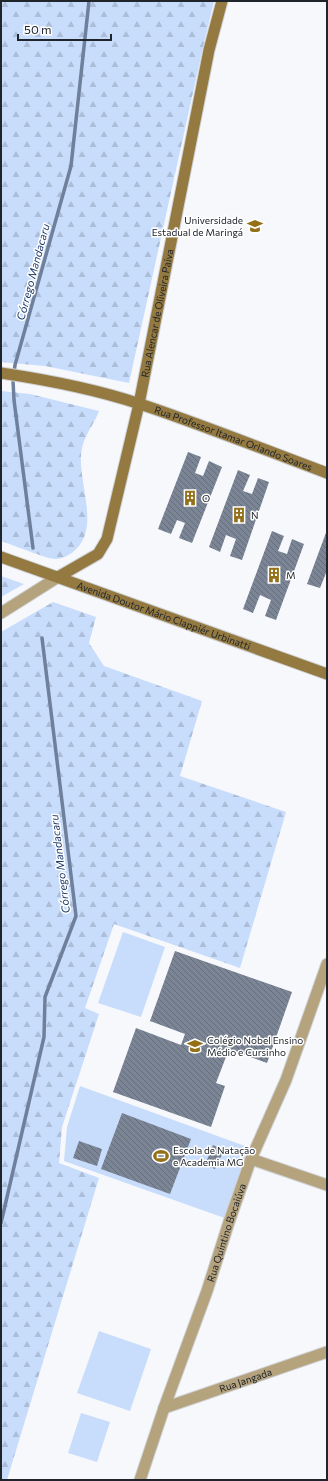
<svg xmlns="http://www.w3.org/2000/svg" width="328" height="1481" font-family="Commissioner,sans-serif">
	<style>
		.forest { fill: url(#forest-firs) }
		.pitch { fill: #c8dcfc }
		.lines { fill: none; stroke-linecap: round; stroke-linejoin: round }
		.stream { stroke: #6e809c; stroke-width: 3.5 }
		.building { fill: url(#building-back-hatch) }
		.minor-casing { stroke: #cfd2d6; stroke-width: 13 }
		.tertiary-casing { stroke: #cfd2d6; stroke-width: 13 }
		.secondary-casing { stroke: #cfd2d6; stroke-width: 13 }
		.minor { stroke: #b5a37e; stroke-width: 11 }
		.tertiary { stroke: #b5a37e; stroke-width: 11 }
		.secondary { stroke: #947a41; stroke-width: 11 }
		.labels { text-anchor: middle; stroke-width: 3; stroke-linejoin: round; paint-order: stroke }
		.poi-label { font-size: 10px; fill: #20252b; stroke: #fff; text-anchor: start }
		.street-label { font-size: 10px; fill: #20252b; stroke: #fff }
		.water-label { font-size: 11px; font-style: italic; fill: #1c3969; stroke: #fff }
	</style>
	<defs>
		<pattern id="forest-firs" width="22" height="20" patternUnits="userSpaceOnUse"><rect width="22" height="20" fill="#c8dcfc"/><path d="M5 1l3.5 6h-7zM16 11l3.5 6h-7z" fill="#acbdd8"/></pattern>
		<pattern id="building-back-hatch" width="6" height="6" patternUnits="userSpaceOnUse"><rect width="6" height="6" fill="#7b8595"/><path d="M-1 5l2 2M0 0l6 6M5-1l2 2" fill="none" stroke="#646d7a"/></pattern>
	</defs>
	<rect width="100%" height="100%" fill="#f6f8fc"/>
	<g class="forest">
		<polygon points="1,1 214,1 203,47 129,383 45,366 1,362"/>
		<path d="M 1,391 L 30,394 L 99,411 C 93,427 82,437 81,456 C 79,486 101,530 73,552 C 69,555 62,559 56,559 C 50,560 10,544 1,541 Z"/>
		<polygon points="1,576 24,584 1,597"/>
		<polygon points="53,602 96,617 89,643 104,666 202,701 180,776 286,812 240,968 114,924 85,1008 99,1014 62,1127 59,1163 99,1178 7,1480 1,1480 1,632"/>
	</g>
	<g class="pitch">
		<polygon points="123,932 165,947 141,1017 98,1003"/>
		<polygon points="80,1086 259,1151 233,1221 64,1161 67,1127"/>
		<polygon points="99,1331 151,1349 130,1411 77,1393"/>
		<polygon points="81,1413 110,1422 97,1462 68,1453"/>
	</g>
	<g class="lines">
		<g class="stream">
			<polyline points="33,548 14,400 13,381 15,365 71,166 89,1"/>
			<polyline points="1,1223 44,1037 45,997 76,916 42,638"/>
		</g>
	</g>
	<g class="building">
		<polygon points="188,452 201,457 195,473 203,476 209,461 222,467 192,543 179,538 185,523 177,520 171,534 158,529"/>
		<polygon points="238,470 250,475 243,491 252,494 258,478 269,482 242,560 230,556 236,539 226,535 220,552 209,547"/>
		<polygon points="327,530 327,573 326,573 320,588 307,584"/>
		<polygon points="272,531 284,536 278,551 287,554 292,539 304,544 276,620 265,616 271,600 260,595 253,613 243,609"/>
		<polygon points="175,951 292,992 267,1063 229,1049 216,1083 225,1086 211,1127 113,1092 136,1028 181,1045 185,1034 150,1021"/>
		<polygon points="122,1113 191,1139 170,1194 101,1169"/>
		<polygon points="79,1141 102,1149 97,1166 73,1158"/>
		<polygon points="213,1145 224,1150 215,1169 205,1165"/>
	</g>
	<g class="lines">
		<defs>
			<g id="minor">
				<polyline points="251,1159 327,1185"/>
				<path id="s1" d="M 164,1408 L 327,1352"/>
				<path id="s2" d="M 140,1480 L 164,1408 L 207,1291 L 229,1222 L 251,1159 L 286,1080 L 327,964"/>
			</g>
			<polyline id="tertiary" points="1,613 58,577"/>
			<g id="secondary">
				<path id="s3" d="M 1,373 C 48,380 95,389 140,404 C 203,425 265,450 327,473"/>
				<path id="s4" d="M 1,557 L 327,674"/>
				<path id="s5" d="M 58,577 L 98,554 L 107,539 L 139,404 L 209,50 L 222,1"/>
			</g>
		</defs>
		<use href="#minor" class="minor-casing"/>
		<use href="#tertiary" class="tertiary-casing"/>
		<use href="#secondary" class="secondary-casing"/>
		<use href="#minor" class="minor"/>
		<use href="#tertiary" class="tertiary"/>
		<use href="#secondary" class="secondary"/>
	</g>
	<defs>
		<symbol id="university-bare" viewBox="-9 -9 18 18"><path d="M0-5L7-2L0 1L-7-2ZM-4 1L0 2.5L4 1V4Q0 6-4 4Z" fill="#947018" stroke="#fff" stroke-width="2.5" paint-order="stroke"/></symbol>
		<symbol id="building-bare" viewBox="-9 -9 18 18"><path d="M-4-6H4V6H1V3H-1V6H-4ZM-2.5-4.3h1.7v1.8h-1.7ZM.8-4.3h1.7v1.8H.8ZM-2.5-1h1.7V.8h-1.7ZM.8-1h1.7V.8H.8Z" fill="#947018" stroke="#fff" stroke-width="2.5" paint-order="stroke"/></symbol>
		<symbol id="school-bare" viewBox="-9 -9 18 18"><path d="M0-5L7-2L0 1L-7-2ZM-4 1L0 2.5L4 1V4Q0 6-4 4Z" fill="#947018" stroke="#fff" stroke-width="2.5" paint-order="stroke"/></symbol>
		<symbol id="stadium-bare" viewBox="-9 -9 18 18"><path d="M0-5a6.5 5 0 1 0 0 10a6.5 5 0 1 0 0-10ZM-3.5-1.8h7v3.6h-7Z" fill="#947018" stroke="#fff" stroke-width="2.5" paint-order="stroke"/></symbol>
	</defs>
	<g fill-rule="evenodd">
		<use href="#university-bare" x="244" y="215" width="22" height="22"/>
		<use href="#building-bare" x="179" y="487" width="22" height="22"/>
		<use href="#building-bare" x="228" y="504" width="22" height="22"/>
		<use href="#building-bare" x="263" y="564" width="22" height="22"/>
		<use href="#school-bare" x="184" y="1035" width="22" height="22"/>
		<use href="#stadium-bare" x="150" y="1145" width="22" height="22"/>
	</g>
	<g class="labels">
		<g class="poi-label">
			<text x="243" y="224" text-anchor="end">Universidade<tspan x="243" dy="12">Estadual de Maringá</tspan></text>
			<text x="202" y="502">O</text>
			<text x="251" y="519">N</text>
			<text x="286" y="579">M</text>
			<text x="207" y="1044">Colégio Nobel Ensino<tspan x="207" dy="12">Médio e Cursinho</tspan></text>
			<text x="173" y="1154">Escola de Natação<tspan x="173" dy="12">e Academia MG</tspan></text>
		</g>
		<g class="street-label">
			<text dy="4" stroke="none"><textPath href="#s5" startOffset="295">Rua Alencar de Oliveira Paiva</textPath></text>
			<text dy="4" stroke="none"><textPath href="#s3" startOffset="242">Rua Professor Itamar Orlando Soares</textPath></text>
			<text dy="4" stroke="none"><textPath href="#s4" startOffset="173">Avenida Doutor Mário Clappiér Urbinatti</textPath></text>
			<text dy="4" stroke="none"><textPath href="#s2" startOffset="262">Rua Quintino Bocaiúva</textPath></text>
			<text dy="4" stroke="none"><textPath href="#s1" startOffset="86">Rua Jangada</textPath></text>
		</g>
		<g class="water-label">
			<text transform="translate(33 272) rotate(-75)" y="4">Córrego Mandacaru</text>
			<text transform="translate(60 864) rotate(-97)" y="4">Córrego Mandacaru</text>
		</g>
	</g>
	<rect width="328" height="1481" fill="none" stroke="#20252b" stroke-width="4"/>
	<path d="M18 34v6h93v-6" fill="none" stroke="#20252b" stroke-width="2"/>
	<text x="24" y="34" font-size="12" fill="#20252b" stroke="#ffffff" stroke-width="3" paint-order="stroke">50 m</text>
</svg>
